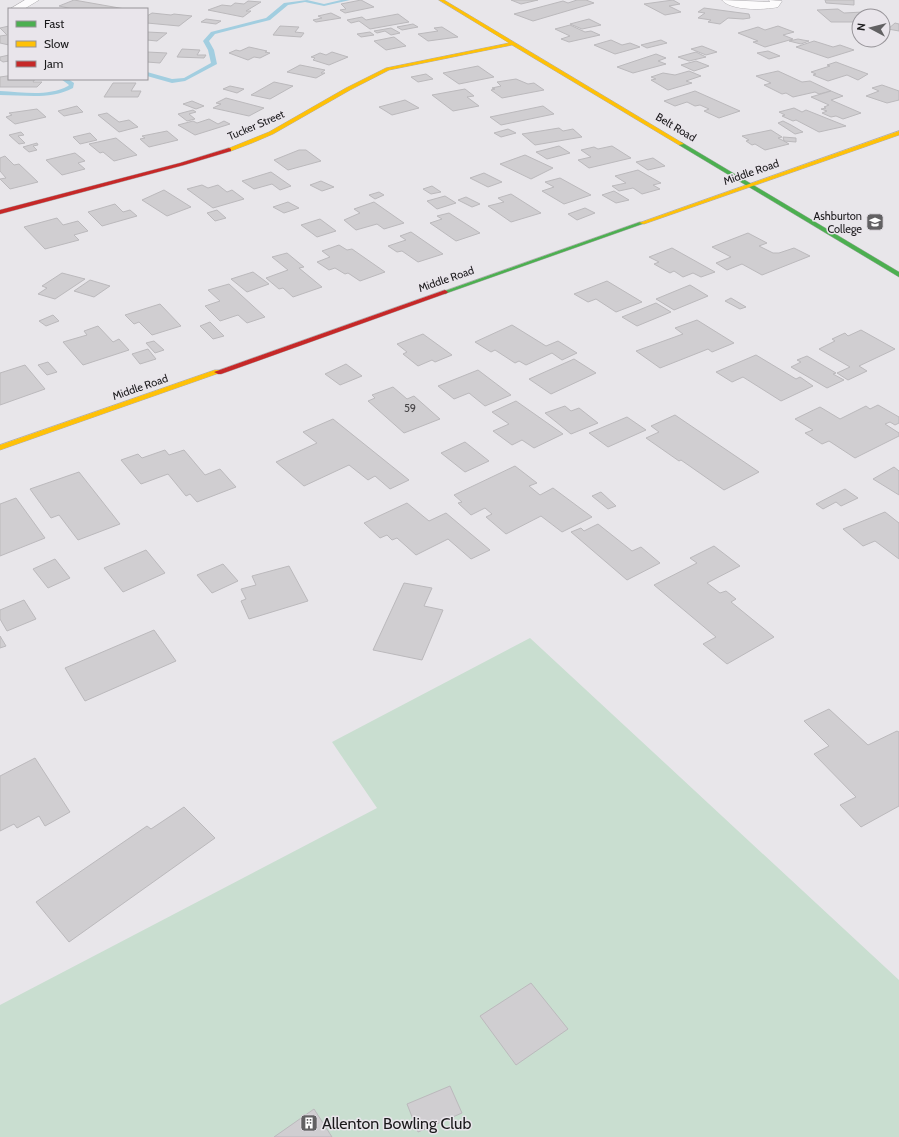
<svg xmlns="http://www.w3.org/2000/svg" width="899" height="1137" font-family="Cabin,sans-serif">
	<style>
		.green { fill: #c9ded0 }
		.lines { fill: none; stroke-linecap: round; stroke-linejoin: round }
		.stream { fill: #a2cee0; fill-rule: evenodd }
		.building { fill: #d0ced1; stroke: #bbb9bc }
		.street-casing { stroke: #b0aeb1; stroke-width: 1 }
		.fast-casing { stroke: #b0aeb1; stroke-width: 1 }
		.slow-casing { stroke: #b0aeb1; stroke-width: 1 }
		.jam-casing { stroke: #b0aeb1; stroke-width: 1 }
		.street { fill: #fcfbfc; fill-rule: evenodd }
		.fast { fill: #4caf50; fill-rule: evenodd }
		.slow { fill: #ffc107; fill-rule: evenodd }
		.jam { fill: #c62828; fill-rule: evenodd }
		.labels { text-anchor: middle; stroke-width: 3; stroke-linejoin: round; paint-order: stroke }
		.far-street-label { font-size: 11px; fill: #1a191b; stroke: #e9e5eb }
		.far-poi-label { font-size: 11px; fill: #1a191b; stroke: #e9e5eb; text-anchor: end }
		.number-label { font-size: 11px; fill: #484648 }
		.near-poi-label { font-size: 16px; fill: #1a191b; stroke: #e9e5eb; text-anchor: start }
	</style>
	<rect width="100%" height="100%" fill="#e8e6ea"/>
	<polygon class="green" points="530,638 899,980 899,1137 0,1137 0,1005 377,808 332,742"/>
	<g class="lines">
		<g class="stream">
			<polygon points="307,0 324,4 341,0 350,0 324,6 305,2 288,5 270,20 215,34 209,41 214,50 217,64 185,81 172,83 147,76 147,72 172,79 184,78 211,63 208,50 203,41 211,32 266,18 284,3"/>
			<path d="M 61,79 L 68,79 L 74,83 L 73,88 C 50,100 25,95 0,95 L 0,91 C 23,92 47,97 68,86 L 69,85 Z"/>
		</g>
	</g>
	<g class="building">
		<polygon points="74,0 125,9 73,9 59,6"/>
		<polygon points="361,0 374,7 345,13 340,10 346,9 341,4"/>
		<polygon points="511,0 538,0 521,4"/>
		<polygon points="577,0 586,0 594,3 533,21 514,14 563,1 568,3"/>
		<polygon points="673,0 680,4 669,6 681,12 665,15 644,4"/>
		<polygon points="825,0 854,0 854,5 826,3"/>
		<polygon points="248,1 261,2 246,11 251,11 243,17 208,10 222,5 231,6 235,3 244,4"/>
		<polygon points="704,8 749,14 750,18 743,19 728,18 720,24 708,22 711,20 698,18 705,13 698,12"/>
		<polygon points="838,9 844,13 863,12 868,16 859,16 859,22 831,22 817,10"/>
		<polygon points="152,13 171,15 174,14 192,16 179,26 147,23 147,16"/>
		<polygon points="331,13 341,18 316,22 313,20 322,18 318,16"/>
		<polygon points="398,14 409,22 370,29 359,21 351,23 347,20 362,17 366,20"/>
		<polygon points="206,19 221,21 216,24 201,22"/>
		<polygon points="589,19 601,25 582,29 570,24"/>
		<polygon points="895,23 899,24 899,31 888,29"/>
		<polygon points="413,24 418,27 402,30 397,27"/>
		<polygon points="570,25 585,32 591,31 600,35 569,42 561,39 570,36 555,29"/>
		<polygon points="9,26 9,45 0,43 0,36 7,35 0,28"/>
		<polygon points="280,26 299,27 295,32 304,33 301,37 273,35"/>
		<polygon points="778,26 794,32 783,35 793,39 765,47 753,42 758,41 738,33 758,27 765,30"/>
		<polygon points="442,27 458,37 428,41 418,34 438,31 434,28"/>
		<polygon points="391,28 400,33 391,35 385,31 377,33 374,31"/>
		<polygon points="147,32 167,33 157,41 147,40"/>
		<polygon points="370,32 374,35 361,37 357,34"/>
		<polygon points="394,37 406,46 386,50 374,41"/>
		<polygon points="798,39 803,40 809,41 801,44 789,41"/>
		<polygon points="611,40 622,45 630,43 640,47 615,54 594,45"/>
		<polygon points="661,40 667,43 647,48 641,45"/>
		<polygon points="814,41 833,47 840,45 854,50 828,58 796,47"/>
		<polygon points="702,46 717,52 706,55 691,49"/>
		<polygon points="249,47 267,51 265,52 270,53 260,58 254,57 248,60 229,53 236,50 240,51"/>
		<polygon points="182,49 200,50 197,55 206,55 204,58 177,57"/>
		<polygon points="768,51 780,56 769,59 757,53"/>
		<polygon points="147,52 167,53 160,63 147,62"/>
		<polygon points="332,52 348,57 329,65 313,60 315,58 311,57 320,53 326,55"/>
		<polygon points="696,52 706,57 689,61 678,57"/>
		<polygon points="656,54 666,58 658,61 666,64 633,73 617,67"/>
		<polygon points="9,55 9,61 3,62 0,60 0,57"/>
		<polygon points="696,61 709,66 694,71 681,65"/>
		<polygon points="836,62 868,74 858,80 847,75 828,81 813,75 816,74 811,72 830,66 827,65"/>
		<polygon points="300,65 325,70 321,73 325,73 316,78 287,72"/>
		<polygon points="478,66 494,77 459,84 443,73"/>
		<polygon points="689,71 701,76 686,81 692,83 668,90 651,80 656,79 651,77 663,73 675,75"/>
		<polygon points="778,71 802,82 810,81 831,91 819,94 815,92 793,97 786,93 782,94 764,85 771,83 756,76"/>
		<polygon points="426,74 433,79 418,82 411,77"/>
		<polygon points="7,76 9,76 9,79 35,79 33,82 42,82 37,87 0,87 0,77"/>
		<polygon points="516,79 528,84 534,83 544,90 502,98 491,90 495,89 492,88 501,86 497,82"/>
		<polygon points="274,82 293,86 270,99 251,95"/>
		<polygon points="113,83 136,83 131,91 141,91 138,97 104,97"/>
		<polygon points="882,85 899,91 899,100 887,103 866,96 879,91 872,88"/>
		<polygon points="230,86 244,89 237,93 223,89"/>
		<polygon points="465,89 474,96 467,97 479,106 453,111 432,95"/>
		<polygon points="695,91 740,111 719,118 704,111 709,109 700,105 695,106 687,102 675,106 664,101"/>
		<polygon points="831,91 843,96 831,100 861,113 843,119 836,116 831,117 822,113 827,111 821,109 826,108 824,107 829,105 811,97"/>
		<polygon points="226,98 264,108 249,116 213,108 221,104 216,103"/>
		<polygon points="405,100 419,108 392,115 379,107"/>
		<polygon points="192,101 204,106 196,109 183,104"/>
		<polygon points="77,106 83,112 64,116 58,111"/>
		<polygon points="543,106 554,114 501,125 490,117"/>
		<polygon points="794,108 802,112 806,110 846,126 819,132 796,120 793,121 782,116 785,115 779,112"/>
		<polygon points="37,109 46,117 15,124 6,117 12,115 9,113"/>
		<polygon points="193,110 196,112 189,114 195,119 187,121 178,114"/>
		<polygon points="107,113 119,122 129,120 138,127 119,132 98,115"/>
		<polygon points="209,119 218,124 224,121 230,124 195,135 178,125 193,121 197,123"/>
		<polygon points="783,121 791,125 803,132 795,134 778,123"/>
		<polygon points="559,128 563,131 573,129 582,137 535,145 522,134"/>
		<polygon points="508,129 516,133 501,137 494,133"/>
		<polygon points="771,130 782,137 778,138 784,141 783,137 796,138 796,142 784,141 789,144 765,150 755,144 752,145 746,141 749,140 742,136"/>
		<polygon points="167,131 178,140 149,147 140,139 145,138 142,136"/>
		<polygon points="21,132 24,135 18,136 25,143 19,144 9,135"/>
		<polygon points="90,133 97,140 80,144 73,137"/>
		<polygon points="116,138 137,155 114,161 103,152 100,153 89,144"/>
		<polygon points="37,143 38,145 33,146 37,150 29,152 23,147"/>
		<polygon points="559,146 570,153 547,159 536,152"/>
		<polygon points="612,146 631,158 589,168 578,160 591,157 581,150 594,147 598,149"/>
		<polygon points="299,150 306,150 321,161 288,170 274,160"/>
		<polygon points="75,153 85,161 78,163 85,169 62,175 46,160"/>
		<polygon points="525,155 553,168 531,179 500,164"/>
		<polygon points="5,156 14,165 19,164 38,182 10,189 0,179 6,178 0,171 0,158"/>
		<polygon points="653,158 665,166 648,170 636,162"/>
		<polygon points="638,170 661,183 653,185 660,189 642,194 633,188 619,191 612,186 626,183 615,176"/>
		<polygon points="271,172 291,186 280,190 272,184 254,189 242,181"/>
		<polygon points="484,173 502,182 488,187 470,178"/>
		<polygon points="560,178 591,195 564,204 542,191 554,187 545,182"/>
		<polygon points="321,181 334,187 322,191 310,185"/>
		<polygon points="202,185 208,188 218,185 227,192 232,190 244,199 213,208 187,189"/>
		<polygon points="432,186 441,192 431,194 423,189"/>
		<polygon points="164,190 191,207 167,216 142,200"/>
		<polygon points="614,191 629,200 616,203 602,195"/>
		<polygon points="379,192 384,195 375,199 369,195"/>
		<polygon points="511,194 541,213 511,222 488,206 504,202 498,198"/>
		<polygon points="445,196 456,203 437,209 427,201"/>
		<polygon points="466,197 480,204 472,207 458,200"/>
		<polygon points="288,202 299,208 284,213 273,207"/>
		<polygon points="374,202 404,223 384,229 377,224 356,230 344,220 360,213 354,209"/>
		<polygon points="115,204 123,212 130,210 137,216 102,226 88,212"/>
		<polygon points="585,208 595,213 577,220 568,214"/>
		<polygon points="217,210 226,218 215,221 207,213"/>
		<polygon points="449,213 480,233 456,241 430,223 442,219 437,216"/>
		<polygon points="57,218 63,225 78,221 88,231 74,235 79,240 45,249 24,227"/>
		<polygon points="320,219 336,231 317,237 301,225"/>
		<polygon points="411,232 443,254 418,262 402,251 397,252 388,246 406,240 400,236"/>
		<polygon points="748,233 767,243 759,246 773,253 779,253 794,248 810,256 762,275 742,264 727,270 716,263 731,257 712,247"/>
		<polygon points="339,245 347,250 352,249 385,272 360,281 348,273 345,274 335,268 329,270 317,262 330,257 322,251"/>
		<polygon points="672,248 715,272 701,277 693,273 683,277 674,271 670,273 654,264 659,262 649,257"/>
		<polygon points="287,253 304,267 299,268 322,287 293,297 283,288 279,289 266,278 288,270 272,257"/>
		<polygon points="253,272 269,284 247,292 231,279"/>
		<polygon points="62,273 85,279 55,299 38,294 47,288 42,286"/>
		<polygon points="90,280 110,286 94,297 74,291"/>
		<polygon points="607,281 642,302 616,312 596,299 588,302 574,294"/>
		<polygon points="229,284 265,317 247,323 238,315 220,321 205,306 220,301 208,290"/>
		<polygon points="690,285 708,296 674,310 656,299"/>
		<polygon points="731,298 746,307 740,309 725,301"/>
		<polygon points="656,303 671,312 637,326 622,317"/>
		<polygon points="160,304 181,326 152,335 139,322 134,324 125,315"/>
		<polygon points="53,315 59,321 46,326 39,321"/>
		<polygon points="697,320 734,343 712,352 708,349 660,368 636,351 683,334 675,328"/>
		<polygon points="210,322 224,336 213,339 200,326"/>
		<polygon points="512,325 546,346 558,341 577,353 562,360 552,353 526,365 519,361 515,363 495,350 491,352 475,342"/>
		<polygon points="98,326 113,342 119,339 129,350 83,365 63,342 87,335 84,331"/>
		<polygon points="861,330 895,349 859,366 867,371 848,380 837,373 850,367 819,349 835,341 832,339 845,333 848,336"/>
		<polygon points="423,334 452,355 435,362 432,360 418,366 403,354 407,352 397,344"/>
		<polygon points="154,341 164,350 155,353 146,343"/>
		<polygon points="148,349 156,359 140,364 132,354"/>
		<polygon points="756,355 796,379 800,377 813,386 781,401 743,377 732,382 716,372"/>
		<polygon points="807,356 836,373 833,374 844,380 827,388 791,367 801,362 797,360"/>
		<polygon points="574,359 596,373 551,394 529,379"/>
		<polygon points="48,362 57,372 47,375 38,365"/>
		<polygon points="346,364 362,376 340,385 325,374"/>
		<polygon points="25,365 45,389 0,405 0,373"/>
		<polygon points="478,370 511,395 485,406 469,393 454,399 438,386"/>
		<polygon points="393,387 407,399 414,396 440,419 404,433 368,401 375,398 372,395"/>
		<polygon points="516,401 563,434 534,448 522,440 512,445 493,431 509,424 492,412"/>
		<polygon points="878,405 899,417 899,423 895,425 890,422 885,424 899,433 899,436 855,458 829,441 822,444 805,433 813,430 795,419 820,407 840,419 866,406 870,409"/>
		<polygon points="565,406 571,411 579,408 598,423 571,434 545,413"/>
		<polygon points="675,415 759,472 724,490 681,460 679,461 646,438 659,432 651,426"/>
		<polygon points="627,417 646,430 608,447 589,433"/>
		<polygon points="333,419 409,480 390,489 375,476 368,480 349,465 304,486 276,462 317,443 303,432"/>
		<polygon points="465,442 489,461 465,472 441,453"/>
		<polygon points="165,450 169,455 184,450 205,475 220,469 236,487 197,502 190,494 186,496 168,474 141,484 121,460 138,454 142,458"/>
		<polygon points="515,466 537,483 529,486 540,495 553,488 592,517 562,532 541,516 506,534 486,517 492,514 485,508 471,515 458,503 462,502 454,495"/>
		<polygon points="894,467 899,471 899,495 873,479"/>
		<polygon points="79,472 120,524 78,540 59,515 51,518 30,489"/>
		<polygon points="845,489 858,498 841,506 836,502 823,509 816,504"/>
		<polygon points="601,492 616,506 608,509 592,496"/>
		<polygon points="16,498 45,538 0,556 0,504"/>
		<polygon points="407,503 429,521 446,513 490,550 471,559 448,539 416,555 397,538 392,540 387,535 380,538 364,523"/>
		<polygon points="885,512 899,523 899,559 875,541 863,546 843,529"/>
		<polygon points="598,524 632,551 641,547 660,563 627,580 571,532 581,528 584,531"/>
		<polygon points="714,546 740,566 707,583 720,593 726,591 736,599 731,602 774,637 727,664 703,644 716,637 654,585 697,563 690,558"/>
		<polygon points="146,550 165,573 123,592 104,568"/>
		<polygon points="55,559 70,578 48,588 33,569"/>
		<polygon points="223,564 238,581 212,593 197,575"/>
		<polygon points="289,566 308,601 249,619 241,601 246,599 241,589 256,585 252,576"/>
		<polygon points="404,583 432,588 424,606 443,610 422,660 373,650"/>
		<polygon points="24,600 36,619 7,631 0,619 0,610"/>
		<polygon points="154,630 176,661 85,701 65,668"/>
		<polygon points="0,636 6,646 0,648"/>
		<polygon points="829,709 868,745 897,731 899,732 899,806 861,827 840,805 856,797 814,754 829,746 804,721"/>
		<polygon points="35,758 70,812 45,826 39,816 17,828 14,824 0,831 0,776"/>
		<polygon points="184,807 215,838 69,942 36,902 147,826 151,829"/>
		<polygon points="531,983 568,1029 516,1065 480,1016"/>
		<polygon points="450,1086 462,1113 418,1132 407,1104"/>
		<polygon points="314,1109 332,1137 274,1137"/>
	</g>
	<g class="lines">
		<defs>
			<g id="street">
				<polygon points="25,0 39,0 24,9 10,9"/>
				<path d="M 722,0 L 770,2 L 769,0 L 782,1 L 778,7 C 765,10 730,11 722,0 Z"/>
			</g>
			<g id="fast">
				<polygon points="681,142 899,272 899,277 679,145 679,143"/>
				<polygon points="640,222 645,223 447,293 445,294 442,292"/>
			</g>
			<g id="slow">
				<polygon points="439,0 444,0 684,144 679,145 512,45 389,70 350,90 273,134 252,143 231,151 227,151 227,149 269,132 346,88 386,68 509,43"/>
				<polygon points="899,131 899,135 644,224 639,223"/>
				<polygon points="215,370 218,370 222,372 0,450 0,445"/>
			</g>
			<g id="jam">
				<polygon points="229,148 231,149 231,151 184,165 0,214 0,210 180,163"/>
				<polygon points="445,290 448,292 447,293 221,374 218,374 214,372"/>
			</g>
		</defs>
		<use href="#street" class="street-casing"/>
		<use href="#fast" class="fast-casing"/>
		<use href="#slow" class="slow-casing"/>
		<use href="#jam" class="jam-casing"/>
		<use href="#street" class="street"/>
		<use href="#fast" class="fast"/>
		<use href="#slow" class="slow"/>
		<use href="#jam" class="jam"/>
	</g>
	<defs>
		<symbol id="school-square" viewBox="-11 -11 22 22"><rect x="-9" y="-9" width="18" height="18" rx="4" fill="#626163" stroke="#e9e5eb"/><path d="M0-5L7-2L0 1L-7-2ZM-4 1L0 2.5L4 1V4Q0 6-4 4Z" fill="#fff"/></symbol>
		<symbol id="building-square" viewBox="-11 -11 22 22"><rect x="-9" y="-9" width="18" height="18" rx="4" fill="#626163" stroke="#e9e5eb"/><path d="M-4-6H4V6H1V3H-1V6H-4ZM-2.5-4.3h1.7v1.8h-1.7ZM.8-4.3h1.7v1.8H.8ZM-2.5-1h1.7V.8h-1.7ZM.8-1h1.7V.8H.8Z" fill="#fff"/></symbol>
	</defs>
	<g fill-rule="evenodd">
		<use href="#school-square" x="865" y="212" width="20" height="20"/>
		<use href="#building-square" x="299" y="1113" width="20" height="20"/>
	</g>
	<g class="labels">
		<g class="far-street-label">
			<text transform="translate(256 125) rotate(-23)" y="4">Tucker Street</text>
			<text transform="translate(676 127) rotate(31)" y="4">Belt Road</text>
			<text transform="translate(751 172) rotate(-19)" y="4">Middle Road</text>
			<text transform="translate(446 279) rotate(-19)" y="4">Middle Road</text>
			<text transform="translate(140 387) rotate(-19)" y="4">Middle Road</text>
		</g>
		<g class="far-poi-label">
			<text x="862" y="220">Ashburton<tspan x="862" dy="13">College</tspan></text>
		</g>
		<g class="number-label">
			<text x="410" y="412">59</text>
		</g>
		<g class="near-poi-label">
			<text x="322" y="1129">Allenton Bowling Club</text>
		</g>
	</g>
	<rect x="8" y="8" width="140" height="72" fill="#e9e5eb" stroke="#969398"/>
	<rect x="16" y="21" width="20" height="6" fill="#4caf50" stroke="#969398"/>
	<text x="44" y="28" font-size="12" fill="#1a191b">Fast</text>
	<rect x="16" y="41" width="20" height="6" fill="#ffc107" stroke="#969398"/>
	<text x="44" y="48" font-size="12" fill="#1a191b">Slow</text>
	<rect x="16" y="61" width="20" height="6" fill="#c62828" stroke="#969398"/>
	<text x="44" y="68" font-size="12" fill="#1a191b">Jam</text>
	<g transform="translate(871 28) rotate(277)"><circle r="19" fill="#e9e5eb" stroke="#969398"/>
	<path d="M0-3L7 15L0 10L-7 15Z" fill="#626163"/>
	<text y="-6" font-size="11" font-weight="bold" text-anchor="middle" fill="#1a191b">N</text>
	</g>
</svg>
